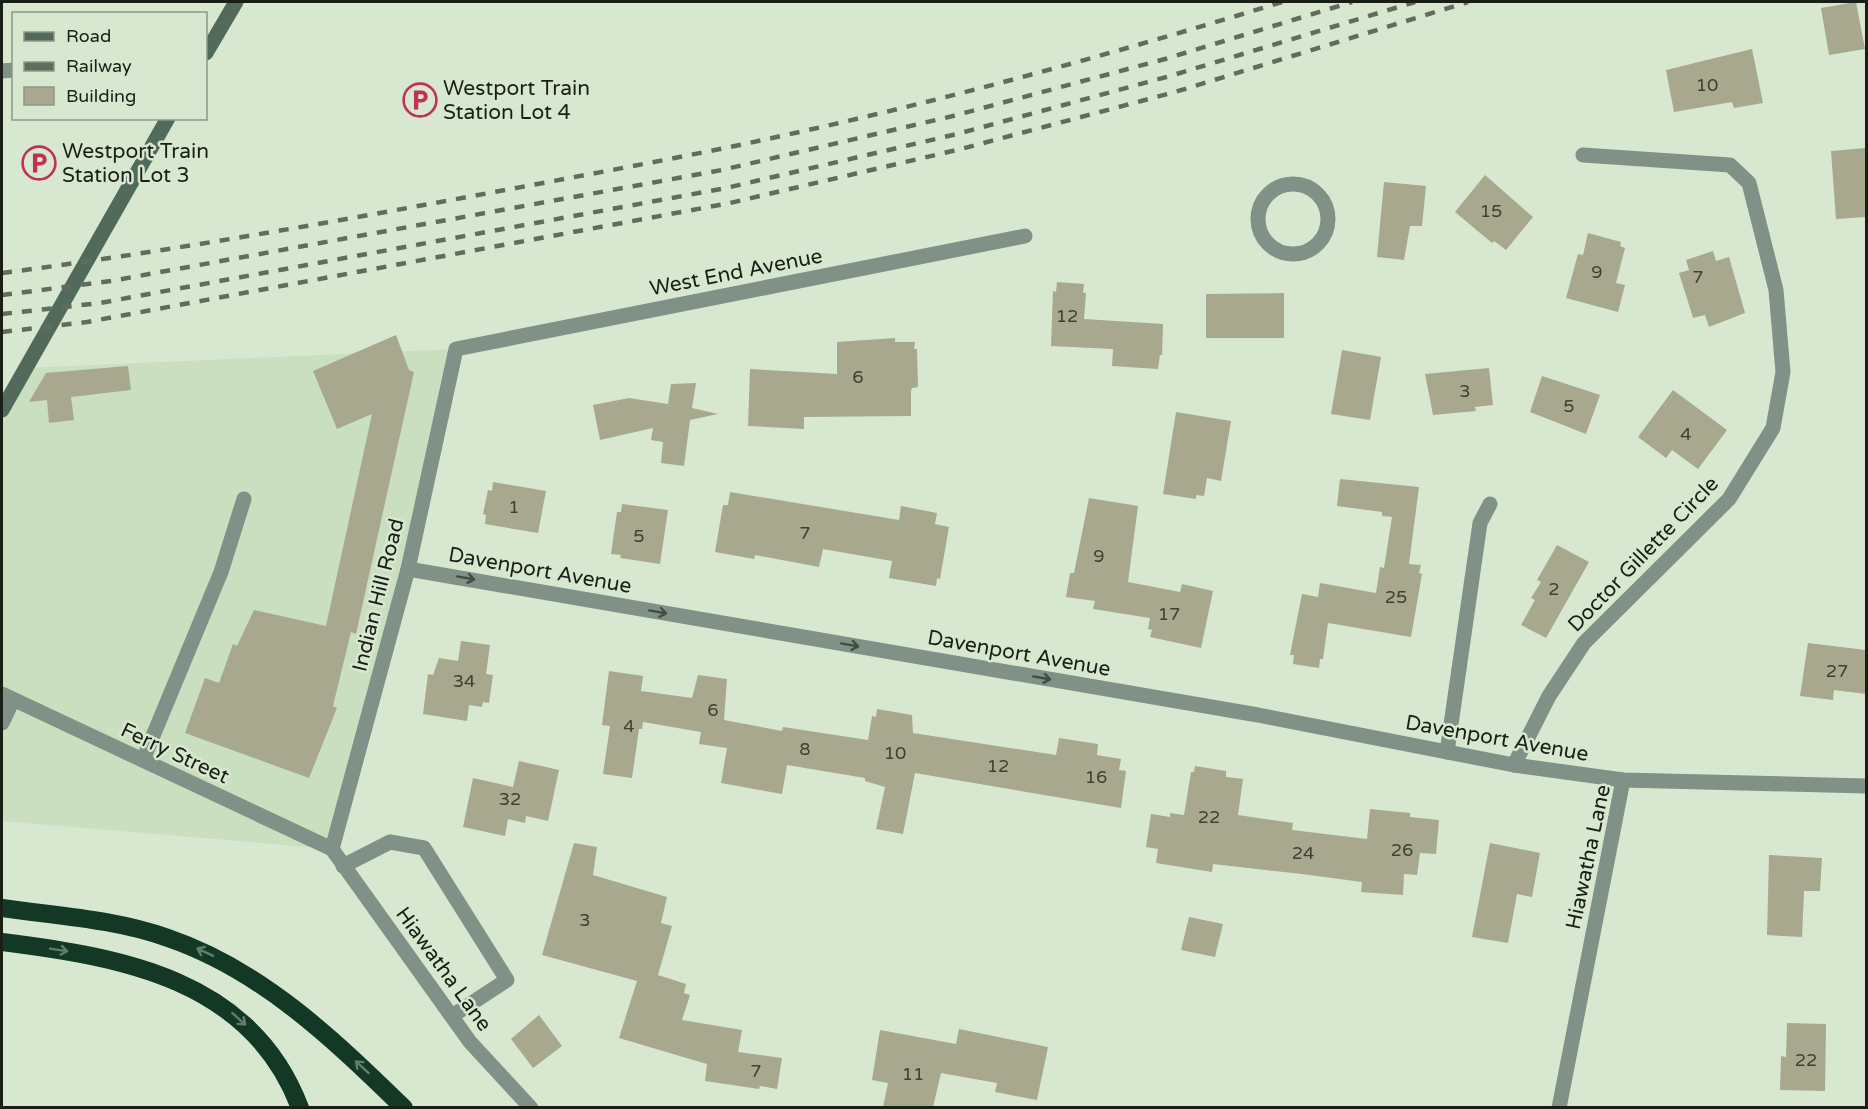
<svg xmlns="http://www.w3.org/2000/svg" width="1868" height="1109" font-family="'Varela Round',sans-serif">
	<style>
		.built { fill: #cadec0 }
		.building { fill: #a7a88e }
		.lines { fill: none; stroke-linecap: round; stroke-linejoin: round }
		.service { stroke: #809187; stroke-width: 15 }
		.minor { stroke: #809187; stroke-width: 15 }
		.secondary { stroke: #526a5c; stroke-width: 15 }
		.motorway { stroke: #133826; stroke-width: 18 }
		.rail { stroke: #626c5d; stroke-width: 4.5; stroke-dasharray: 10 10; stroke-linecap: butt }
		.oneway { stroke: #424d43 }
		.oneway2 { stroke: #627e6a }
		.labels { text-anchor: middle; stroke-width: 5; stroke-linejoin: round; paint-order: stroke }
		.number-label { font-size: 18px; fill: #3c4134 }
		.poi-label { font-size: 21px; fill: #191f16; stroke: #d8e8d0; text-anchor: start }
		.street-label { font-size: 21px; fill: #191f16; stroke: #d8e8d0 }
	</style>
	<rect width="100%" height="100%" fill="#d8e8d0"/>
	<polygon class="built" points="456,349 332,849 2,821 2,409 27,368"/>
	<g class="building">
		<polygon points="1856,2 1865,49 1829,55 1821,8"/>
		<polygon points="1752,49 1763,103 1734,108 1732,102 1674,112 1666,70"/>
		<polygon points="1866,148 1866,217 1836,219 1831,151"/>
		<polygon points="1485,175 1533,217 1506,250 1494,241 1492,243 1455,212"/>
		<polygon points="1384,182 1426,186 1422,226 1410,226 1404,260 1377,257"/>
		<polygon points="1588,233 1621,242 1620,246 1625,248 1616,283 1625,285 1618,312 1566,298 1578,254 1583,255"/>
		<polygon points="1713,251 1716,261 1729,257 1745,313 1709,327 1705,315 1693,318 1679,273 1689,270 1686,260"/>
		<polygon points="1057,282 1084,284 1083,293 1086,293 1084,319 1163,324 1162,355 1160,355 1158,369 1112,366 1113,349 1051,346 1053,291 1056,292"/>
		<polygon points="1284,293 1284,338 1206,338 1206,294"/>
		<polygon points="396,335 409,370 414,372 356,634 351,632 333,706 337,708 309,778 185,733 205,678 219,683 233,644 237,646 254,610 326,626 372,414 337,429 313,371"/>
		<polygon points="895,338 895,342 915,342 914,349 917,349 918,387 912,388 911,391 911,416 804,417 804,429 748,426 750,369 837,374 837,342"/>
		<polygon points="1342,350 1381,357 1370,420 1331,414"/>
		<polygon points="128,366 131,390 71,397 74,420 49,423 47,400 29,402 46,373"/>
		<polygon points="1489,368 1493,405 1475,407 1476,411 1433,415 1425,374"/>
		<polygon points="1542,376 1600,395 1586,434 1530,412"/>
		<polygon points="696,383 692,408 718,414 690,420 684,466 661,463 663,442 651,440 653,428 600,440 593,405 629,398 668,404 671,384"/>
		<polygon points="1673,390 1727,430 1698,469 1672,450 1666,458 1638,437"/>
		<polygon points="1176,412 1231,421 1221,481 1207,478 1204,496 1196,495 1196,499 1163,494"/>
		<polygon points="1340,479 1419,487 1409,564 1421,565 1419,573 1422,574 1411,637 1328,623 1323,659 1320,659 1319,668 1293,664 1294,655 1290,655 1302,594 1318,597 1320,583 1376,593 1380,567 1384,568 1392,517 1382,516 1382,512 1337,506"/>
		<polygon points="493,482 546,491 538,533 485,524 486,515 483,514 488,490 492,491"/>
		<polygon points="730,492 899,520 901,506 937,513 935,524 949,527 940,579 937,578 936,586 889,578 892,561 823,549 819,567 755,555 754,559 715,552 723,505 728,505"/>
		<polygon points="1089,498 1138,506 1128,582 1180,592 1182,584 1213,591 1201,648 1150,637 1152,630 1148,629 1150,618 1093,609 1095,601 1066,597 1070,573 1074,573"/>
		<polygon points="622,504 668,510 660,564 620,558 621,555 611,554 617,512 621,512"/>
		<polygon points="1557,545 1589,562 1546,638 1521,625 1535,600 1531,598 1541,582 1537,580"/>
		<polygon points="461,641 490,645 486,674 493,675 489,703 483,702 482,707 469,705 467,721 423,714 428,674 433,675 439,658 458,661"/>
		<polygon points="1808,643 1866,650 1866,694 1834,690 1833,700 1800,696"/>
		<polygon points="609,671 643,676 641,691 692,698 698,675 727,679 724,720 782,731 783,727 868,740 872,716 876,717 877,709 912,715 913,733 1056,755 1059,738 1098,744 1097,755 1121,759 1119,770 1126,771 1121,808 915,773 903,834 876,829 885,787 865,781 865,778 787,765 782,794 721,783 727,748 699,744 701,732 643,722 642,729 639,729 632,778 603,774 610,726 602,725"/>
		<polygon points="519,761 559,770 548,821 526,816 525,823 508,819 505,836 463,827 473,778 513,787"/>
		<polygon points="1195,766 1226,771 1226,777 1243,779 1238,815 1293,823 1292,830 1367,839 1370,809 1410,813 1410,817 1439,820 1436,854 1420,853 1417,875 1404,874 1403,895 1361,892 1362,882 1302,874 1213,864 1212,872 1156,863 1158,849 1146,847 1151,814 1170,817 1170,813 1184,815 1191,772 1194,772"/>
		<polygon points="574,843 597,847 593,875 667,897 661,923 672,926 658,975 686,984 684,993 690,995 682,1020 742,1030 738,1052 782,1058 777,1089 760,1086 759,1089 705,1081 707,1064 619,1038 637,981 542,955"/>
		<polygon points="1490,843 1540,853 1532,897 1517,894 1508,943 1472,937"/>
		<polygon points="1769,855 1822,858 1820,891 1804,891 1802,937 1767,935"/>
		<polygon points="1189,917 1223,924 1215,957 1181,950"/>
		<polygon points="539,1015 562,1046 533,1068 511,1039"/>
		<polygon points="1787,1023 1826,1024 1825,1091 1780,1090 1781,1056 1786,1057"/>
		<polygon points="959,1029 1048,1047 1037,1100 995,1092 997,1083 941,1073 933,1107 883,1107 888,1083 872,1080 880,1030 956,1044"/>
	</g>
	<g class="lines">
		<g class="service">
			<polyline points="2,723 13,700"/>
			<polyline points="1447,752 1459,669"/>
			<polyline points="143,760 221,572 244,499"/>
			<polyline points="343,866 390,842 424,848 507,980 452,1016"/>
		</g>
		<g class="minor">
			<polyline points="2,71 14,70"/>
			<circle cx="1293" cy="219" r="35"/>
			<polyline points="408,569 1258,715 1514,765 1623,780 1866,786"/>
			<polyline points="1459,669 1480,523 1490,504"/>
			<polyline points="2,694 332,849 470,1042 531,1108"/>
			<polyline points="1514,765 1549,696 1584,643 1729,499 1773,428 1783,372 1776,290 1749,183 1730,165 1583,155"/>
			<polyline points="332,849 408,569 456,349 1025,236"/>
			<polyline points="1559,1108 1623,780"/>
		</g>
		<g class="secondary">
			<polyline points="206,53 236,2"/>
			<polyline points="2,410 168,118"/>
		</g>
		<g class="motorway">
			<path d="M 2,908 C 57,916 115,919 168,938 C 262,970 334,1040 404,1108"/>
			<path d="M 2,942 C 121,957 252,979 300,1108"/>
		</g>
		<g class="rail">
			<path d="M 2,273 C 165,252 327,223 489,193 C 564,179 640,165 715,150 C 907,111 1096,59 1282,2"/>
			<polyline points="2,295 111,281 722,170 953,116 1165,59 1352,2"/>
			<polyline points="2,314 100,303 726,188 957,134 1170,76 1415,2"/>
			<polyline points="2,332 87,322 730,203 961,149 1175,92 1468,2"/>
		</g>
	</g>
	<defs><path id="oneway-shaft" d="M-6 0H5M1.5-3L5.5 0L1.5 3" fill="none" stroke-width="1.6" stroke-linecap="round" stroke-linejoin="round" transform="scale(1.5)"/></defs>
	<g class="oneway">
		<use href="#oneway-shaft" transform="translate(466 578) rotate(10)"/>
		<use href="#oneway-shaft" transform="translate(658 612) rotate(10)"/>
		<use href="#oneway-shaft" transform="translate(850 645) rotate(10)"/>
		<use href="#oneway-shaft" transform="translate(1042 678) rotate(10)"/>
	</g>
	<g class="oneway2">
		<use href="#oneway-shaft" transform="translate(59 950) rotate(9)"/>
		<use href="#oneway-shaft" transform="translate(205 952) rotate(-155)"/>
		<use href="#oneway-shaft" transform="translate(239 1019) rotate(42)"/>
		<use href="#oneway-shaft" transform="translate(362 1067) rotate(-137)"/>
	</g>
	<defs>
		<symbol id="parking-ring" viewBox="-11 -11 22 22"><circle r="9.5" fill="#d8e8d0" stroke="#c13153" stroke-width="1.5"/><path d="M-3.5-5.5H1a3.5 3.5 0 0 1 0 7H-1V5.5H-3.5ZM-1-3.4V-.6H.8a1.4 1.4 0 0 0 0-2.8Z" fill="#c13153"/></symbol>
	</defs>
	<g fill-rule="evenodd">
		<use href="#parking-ring" x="401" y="81" width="38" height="38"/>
		<use href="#parking-ring" x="20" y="144" width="38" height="38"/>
	</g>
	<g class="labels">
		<g class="number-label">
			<text x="1707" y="91">10</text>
			<text x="1491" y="217">15</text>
			<text x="1597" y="278">9</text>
			<text x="1698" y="283">7</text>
			<text x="1067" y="322">12</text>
			<text x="858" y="383">6</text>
			<text x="1465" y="397">3</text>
			<text x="1569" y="412">5</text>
			<text x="1686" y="440">4</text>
			<text x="514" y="513">1</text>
			<text x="805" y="539">7</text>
			<text x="639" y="542">5</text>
			<text x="1099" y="562">9</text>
			<text x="1554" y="595">2</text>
			<text x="1396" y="603">25</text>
			<text x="1169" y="620">17</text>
			<text x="1837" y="677">27</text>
			<text x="464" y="687">34</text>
			<text x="713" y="716">6</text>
			<text x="629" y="732">4</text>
			<text x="805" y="755">8</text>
			<text x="895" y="759">10</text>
			<text x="998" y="772">12</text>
			<text x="1096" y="783">16</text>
			<text x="510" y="805">32</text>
			<text x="1209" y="823">22</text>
			<text x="1402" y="856">26</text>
			<text x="1303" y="859">24</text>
			<text x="585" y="926">3</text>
			<text x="1806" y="1066">22</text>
			<text x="756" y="1077">7</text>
			<text x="913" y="1080">11</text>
		</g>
		<g class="poi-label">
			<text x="443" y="95">Westport Train<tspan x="443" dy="24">Station Lot 4</tspan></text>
			<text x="62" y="158">Westport Train<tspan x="62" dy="24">Station Lot 3</tspan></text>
		</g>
		<g class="street-label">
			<text transform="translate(736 272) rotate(-11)" y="7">West End Avenue</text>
			<text transform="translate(1643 554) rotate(-46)" y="7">Doctor Gillette Circle</text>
			<text transform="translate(540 570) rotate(10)" y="7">Davenport Avenue</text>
			<text transform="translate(378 595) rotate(-76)" y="7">Indian Hill Road</text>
			<text transform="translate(1019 653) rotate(10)" y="7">Davenport Avenue</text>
			<text transform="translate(1497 738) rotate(10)" y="7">Davenport Avenue</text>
			<text transform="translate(175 753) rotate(25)" y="7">Ferry Street</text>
			<text transform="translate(1588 857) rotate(-78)" y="7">Hiawatha Lane</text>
			<text transform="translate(444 969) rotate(54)" y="7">Hiawatha Lane</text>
		</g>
	</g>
	<rect width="1868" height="1109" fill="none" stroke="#191f16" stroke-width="6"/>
	<rect x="12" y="12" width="195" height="108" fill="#d8e8d0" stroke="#8c9886" stroke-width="1.5"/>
	<rect x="24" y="32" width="30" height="9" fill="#526a5c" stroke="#8c9886" stroke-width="1.5"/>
	<text x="66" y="42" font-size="18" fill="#191f16">Road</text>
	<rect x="24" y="62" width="30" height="9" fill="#626c5d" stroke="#8c9886" stroke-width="1.5"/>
	<text x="66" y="72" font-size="18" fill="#191f16">Railway</text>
	<rect x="24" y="87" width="30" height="18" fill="#a7a88e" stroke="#8c9886" stroke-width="1.5"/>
	<text x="66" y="102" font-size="18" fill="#191f16">Building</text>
</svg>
